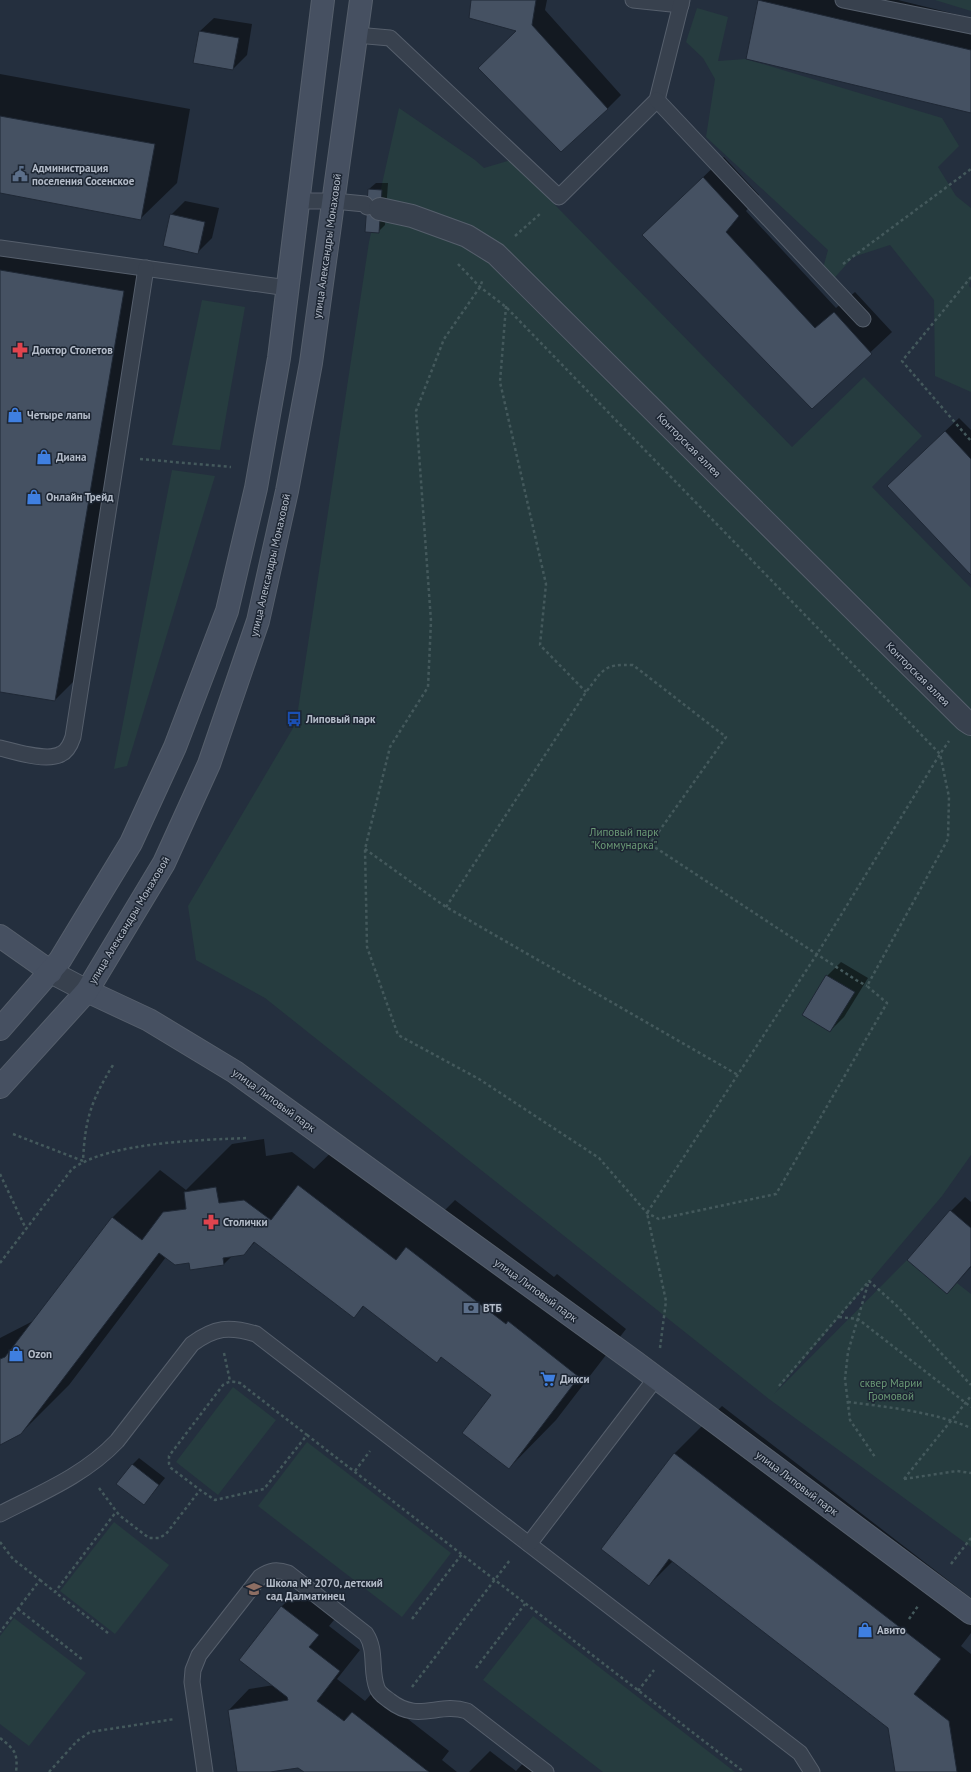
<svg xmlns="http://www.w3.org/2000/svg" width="971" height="1772" font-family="'PT Sans',sans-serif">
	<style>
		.green { fill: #263c3f }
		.shadow { fill: #0007 }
		.building { fill: #455162; stroke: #1f2835 }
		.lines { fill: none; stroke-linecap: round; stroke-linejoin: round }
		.lane-casing { stroke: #565f6c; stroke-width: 17 }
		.street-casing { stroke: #565f6c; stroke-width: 24 }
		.secondary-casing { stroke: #565f6c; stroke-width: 24 }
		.path { stroke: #44595c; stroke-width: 2.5; stroke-dasharray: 3 3; stroke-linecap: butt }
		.lane { stroke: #38414e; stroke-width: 15 }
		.street { stroke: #38414e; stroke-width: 22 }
		.secondary { stroke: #465061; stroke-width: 22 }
		.labels { text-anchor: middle; stroke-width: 3; stroke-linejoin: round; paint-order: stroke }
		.poi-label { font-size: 11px; font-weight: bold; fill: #b4bcc9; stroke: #1d2633; text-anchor: start }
		.street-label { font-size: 11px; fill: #b4bcc9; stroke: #1d2633 }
		.park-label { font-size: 11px; fill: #6b9a76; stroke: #1d2633 }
	</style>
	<rect width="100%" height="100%" fill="#242f3e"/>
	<g class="green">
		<polygon points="935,0 971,0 971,11"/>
		<polygon points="697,8 728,17 718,61 746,59 942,118 959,146 938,167 956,196 971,208 971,279 969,286 971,288 971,392 935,376 934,300 890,245 853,257 829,284 822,272 828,250 706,137 715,79 703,58 686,42"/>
		<polygon points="399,108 475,160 484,168 511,160 792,447 864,377 922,436 872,487 971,588 971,1155 942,1196 774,1394 907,1260 947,1294 957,1283 971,1294 971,1547 769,1399 265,998 196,960 188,906 296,723 369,242"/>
		<polygon points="202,300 245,307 220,450 172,445"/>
		<polygon points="172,470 215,476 127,766 114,769"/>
		<polygon points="233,1387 276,1420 218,1495 176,1462"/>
		<polygon points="307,1442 451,1553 402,1617 258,1506"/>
		<polygon points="114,1522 169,1565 115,1634 60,1591"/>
		<polygon points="533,1616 735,1772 603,1772 483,1680"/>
		<polygon points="14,1618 86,1673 29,1746 0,1724 0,1636"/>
	</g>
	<g class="shadow">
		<polygon points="472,0 547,0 545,10 621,95 607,109 517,30"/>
		<polygon points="759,0 898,0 971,18 971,112 747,58"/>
		<polygon points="214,18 252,24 247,55 233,69 199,32"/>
		<polygon points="0,74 190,109 177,183 141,218 0,192"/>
		<polygon points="724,157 759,195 746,211 836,308 855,292 892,332 812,407 643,235"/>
		<polygon points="376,183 388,183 385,225 378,232 369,189"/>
		<polygon points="185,201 219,208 212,238 198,252 171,215"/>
		<polygon points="0,246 144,270 76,679 55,700 0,690"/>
		<polygon points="959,418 971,430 971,573 902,472"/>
		<polygon points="841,962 868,978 844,1017 830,1031 827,976"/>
		<polygon points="346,1138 443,1212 455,1200 554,1277 557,1274 626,1329 556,1420 509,1468 492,1395 442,1357 437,1362 364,1306 354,1317 255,1242 244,1254 233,1255 224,1264 191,1269 190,1262 166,1257 69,1385 21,1433 0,1444 0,1338 35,1320 113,1217 160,1170 186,1190 232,1144 264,1139 266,1156 292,1152 314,1169"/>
		<polygon points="965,1197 971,1202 971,1267 947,1293 951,1211"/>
		<polygon points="722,1406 971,1598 971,1633 961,1646 971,1654 971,1772 896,1772 889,1727 673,1561 649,1585 674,1454"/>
		<polygon points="139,1458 165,1478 144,1504 132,1465"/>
		<polygon points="303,1586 339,1614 329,1626 360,1650 337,1679 365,1701 373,1692 449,1751 442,1760 457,1772 306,1772 299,1767 263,1772 238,1772 229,1710 249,1689 274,1685 241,1660 282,1606"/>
		<polygon points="490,1751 516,1771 527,1759 543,1772 469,1772"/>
	</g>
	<g class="building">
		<polygon points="471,0 536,0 532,25 608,109 561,152 478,68 516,31 469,18"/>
		<polygon points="758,0 971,50 971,113 746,59"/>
		<polygon points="199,31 239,38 233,70 193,63"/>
		<polygon points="0,116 155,144 141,220 0,193"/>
		<polygon points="703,177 739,216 726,232 815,328 834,312 872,354 812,409 642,235"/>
		<polygon points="368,189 382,190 379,233 365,232"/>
		<polygon points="170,214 205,222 198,254 163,246"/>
		<polygon points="0,270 124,291 55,701 0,692"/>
		<polygon points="945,431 971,459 971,575 887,486"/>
		<polygon points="826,975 855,992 830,1032 802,1015"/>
		<polygon points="298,1185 396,1260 406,1247 506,1324 508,1321 579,1377 509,1469 462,1433 491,1395 441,1357 437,1363 363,1306 354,1318 254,1242 244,1255 223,1258 224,1265 190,1270 189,1263 175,1265 159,1253 21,1434 0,1445 0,1359 5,1357 112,1217 142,1240 163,1212 186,1209 184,1192 216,1187 219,1203 244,1200 271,1220"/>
		<polygon points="950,1210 971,1228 971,1266 947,1294 907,1260"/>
		<polygon points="674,1453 941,1659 914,1694 949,1721 957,1772 895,1772 888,1728 669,1559 649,1586 601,1549"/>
		<polygon points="132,1464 159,1485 144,1505 116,1484"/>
		<polygon points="281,1606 319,1635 309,1647 340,1671 317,1701 344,1721 352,1712 429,1772 304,1772 298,1768 270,1772 237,1772 228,1710 288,1700 287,1697 239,1660"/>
	</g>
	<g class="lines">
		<defs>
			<g id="lane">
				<polyline points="633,0 681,5"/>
				<polyline points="843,0 971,26"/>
				<polyline points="356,35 390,38 559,197 657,100 682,0"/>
				<polyline points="657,100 863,319"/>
				<polyline points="298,201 334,201 365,204 367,207"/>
				<polyline points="0,248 288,288"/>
				<path d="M 0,748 C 16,752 47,762 61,754 C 68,751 71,743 73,737 L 146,268"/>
				<path d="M 0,1514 C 41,1493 85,1475 117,1441 L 192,1344 C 215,1327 229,1326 256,1334 L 800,1753 L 812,1772"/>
				<polyline points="529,1544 656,1378"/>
				<path d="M 205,1772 L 192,1682 L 193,1670 L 199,1655 L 260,1577 C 270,1570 277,1569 288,1573 L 366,1634 C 377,1651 370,1670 377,1688 C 379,1694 385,1697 390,1701 C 418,1723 438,1702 467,1711 L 546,1772"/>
			</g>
			<g id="street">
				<polyline points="380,209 412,216 467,236 496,254 965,720 971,724"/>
				<polyline points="51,972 87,991"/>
			</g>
			<g id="secondary">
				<polyline points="0,936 51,972"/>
				<polyline points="87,991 149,1020 235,1072 635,1362 971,1613"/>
				<polyline points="0,1029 60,960 131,843 175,747 227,611 256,488 279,358 323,0"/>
				<polyline points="0,1087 87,991 164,863 209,764 258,621 287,491 311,363 361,0"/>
			</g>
		</defs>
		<use href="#lane" class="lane-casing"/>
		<use href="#street" class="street-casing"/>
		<use href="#secondary" class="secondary-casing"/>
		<g class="path">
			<polyline points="515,236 541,213"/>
			<polyline points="458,264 480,287 506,307 940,754 949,797 948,839 867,986 887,1003 776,1194 659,1219 647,1213 599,1158 479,1079 398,1035 367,947 365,849 390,747 428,687 431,621 416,411 444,339 480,287 483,279"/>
			<polyline points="843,264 971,169"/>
			<polyline points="971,277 902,361 971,441"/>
			<polyline points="506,306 500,382 546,584 540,645 586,692"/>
			<polyline points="140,459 231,467"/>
			<polyline points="365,849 446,907 738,1075"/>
			<path d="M 446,907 L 586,692 C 604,669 603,664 633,665 L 726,737 L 650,844 L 856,980 L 867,986"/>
			<path d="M 13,1134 L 83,1161 C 85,1119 91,1101 113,1065"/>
			<polyline points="0,1174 26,1229"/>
			<path d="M 0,1263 L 72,1169 C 109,1142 201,1140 248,1138"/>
			<polyline points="868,1284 848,1352 845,1379 850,1420 875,1457"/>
			<polyline points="839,1317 858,1319 971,1407"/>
			<polyline points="660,1348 666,1301 647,1213 817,954 940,754 949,741"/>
			<polyline points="224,1353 230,1381"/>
			<polyline points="779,1386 869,1281 897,1306 971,1385"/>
			<path d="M 848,1402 C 888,1407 934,1412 971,1428"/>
			<polyline points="307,1435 744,1772"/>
			<polyline points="355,1471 370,1451"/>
			<polyline points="904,1479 971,1396"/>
			<polyline points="904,1479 957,1471 971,1473"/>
			<path d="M 99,1488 L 119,1515 L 149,1538 L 159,1538 L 166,1534 L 200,1490 L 215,1500 L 264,1489 L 307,1435 L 240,1383 C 233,1381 229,1381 223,1385 L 169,1456 L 169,1464 L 171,1468 L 200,1490"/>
			<polyline points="0,1542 13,1559 40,1580 0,1632"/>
			<polyline points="951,1564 971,1538"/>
			<polyline points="40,1580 55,1592"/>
			<polyline points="18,1609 83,1660"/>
			<polyline points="412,1619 462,1554"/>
			<polyline points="909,1619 918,1606"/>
			<polyline points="108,1633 55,1592 116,1512"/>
			<polyline points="476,1668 525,1604"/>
			<polyline points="412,1687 510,1560"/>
			<polyline points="638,1691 654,1670"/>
			<path d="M 0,1738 C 15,1750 18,1753 16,1772"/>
			<polyline points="49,1772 77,1741 90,1732 175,1719"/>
		</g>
		<use href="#lane" class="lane"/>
		<use href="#street" class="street"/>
		<use href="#secondary" class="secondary"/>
	</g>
	<defs>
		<symbol id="civic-bare" viewBox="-9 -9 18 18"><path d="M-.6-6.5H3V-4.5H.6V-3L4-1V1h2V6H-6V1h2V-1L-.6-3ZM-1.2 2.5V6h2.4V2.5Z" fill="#5c6f8a" stroke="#1d2633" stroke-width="2.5" paint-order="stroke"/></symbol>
		<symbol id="pharmacy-bare" viewBox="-9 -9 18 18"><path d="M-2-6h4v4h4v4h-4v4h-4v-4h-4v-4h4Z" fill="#e0444e" stroke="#1d2633" stroke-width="2.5" paint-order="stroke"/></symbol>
		<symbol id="shop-bare" viewBox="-9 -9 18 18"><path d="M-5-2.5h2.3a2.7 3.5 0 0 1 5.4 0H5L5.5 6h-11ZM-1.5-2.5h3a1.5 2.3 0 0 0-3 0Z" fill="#3f7fe0" stroke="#1d2633" stroke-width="2.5" paint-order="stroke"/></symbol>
		<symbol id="bus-bare" viewBox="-9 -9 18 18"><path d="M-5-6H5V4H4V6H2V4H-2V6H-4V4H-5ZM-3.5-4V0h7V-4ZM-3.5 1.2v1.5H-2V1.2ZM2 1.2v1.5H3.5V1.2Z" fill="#1a4fb4" stroke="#1d2633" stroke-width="2.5" paint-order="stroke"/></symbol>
		<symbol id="bank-bare" viewBox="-9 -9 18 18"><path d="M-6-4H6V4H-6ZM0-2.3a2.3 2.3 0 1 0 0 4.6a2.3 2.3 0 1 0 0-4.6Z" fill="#5c6f8a" stroke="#1d2633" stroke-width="2.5" paint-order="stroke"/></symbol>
		<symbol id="supermarket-bare" viewBox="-9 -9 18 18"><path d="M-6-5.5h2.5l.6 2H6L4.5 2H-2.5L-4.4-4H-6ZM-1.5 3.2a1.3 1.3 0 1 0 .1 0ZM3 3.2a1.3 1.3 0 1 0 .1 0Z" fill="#3f7fe0" stroke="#1d2633" stroke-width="2.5" paint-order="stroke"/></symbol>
		<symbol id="school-bare" viewBox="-9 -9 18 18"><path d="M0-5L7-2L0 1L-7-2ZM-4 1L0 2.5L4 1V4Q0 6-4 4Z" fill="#8d6e63" stroke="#1d2633" stroke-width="2.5" paint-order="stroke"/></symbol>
	</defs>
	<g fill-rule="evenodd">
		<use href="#civic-bare" x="9" y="163" width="22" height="22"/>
		<use href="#pharmacy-bare" x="9" y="339" width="22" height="22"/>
		<use href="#shop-bare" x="4" y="404" width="22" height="22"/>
		<use href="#shop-bare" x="33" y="446" width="22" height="22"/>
		<use href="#shop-bare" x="23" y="486" width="22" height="22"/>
		<use href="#bus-bare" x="283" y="708" width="22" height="22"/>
		<use href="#pharmacy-bare" x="200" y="1211" width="22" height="22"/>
		<use href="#bank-bare" x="460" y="1297" width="22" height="22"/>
		<use href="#shop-bare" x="5" y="1343" width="22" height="22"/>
		<use href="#supermarket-bare" x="537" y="1368" width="22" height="22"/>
		<use href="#school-bare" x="243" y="1578" width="22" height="22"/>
		<use href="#shop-bare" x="854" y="1619" width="22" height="22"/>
	</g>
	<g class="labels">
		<g class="poi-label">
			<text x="32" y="172">Администрация<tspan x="32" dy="13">поселения Сосенское</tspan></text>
			<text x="32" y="354">Доктор Столетов</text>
			<text x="27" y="419">Четыре лапы</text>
			<text x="56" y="461">Диана</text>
			<text x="46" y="501">Онлайн Трейд</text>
			<text x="306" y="723">Липовый парк</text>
			<text x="223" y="1226">Столички</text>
			<text x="483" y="1312">ВТБ</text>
			<text x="28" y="1358">Ozon</text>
			<text x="560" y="1383">Дикси</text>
			<text x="266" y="1587">Школа № 2070, детский<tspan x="266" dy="13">сад Далматинец</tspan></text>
			<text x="877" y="1634">Авито</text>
		</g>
		<g class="street-label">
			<text transform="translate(327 246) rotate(-82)" y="4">улица Александры Монаховой</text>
			<text transform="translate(689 445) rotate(45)" y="4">Конторская аллея</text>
			<text transform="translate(270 565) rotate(-77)" y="4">улица Александры Монаховой</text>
			<text transform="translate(918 674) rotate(45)" y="4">Конторская аллея</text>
			<text transform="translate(129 920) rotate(-59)" y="4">улица Александры Монаховой</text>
			<text transform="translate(274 1100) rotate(36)" y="4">улица Липовый парк</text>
			<text transform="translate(536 1290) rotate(36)" y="4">улица Липовый парк</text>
			<text transform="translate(797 1483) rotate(37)" y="4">улица Липовый парк</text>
		</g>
		<g class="park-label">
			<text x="624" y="836">Липовый парк<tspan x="624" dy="13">"Коммунарка"</tspan></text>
			<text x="891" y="1387">сквер Марии<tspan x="891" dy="13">Громовой</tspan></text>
		</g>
	</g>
</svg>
